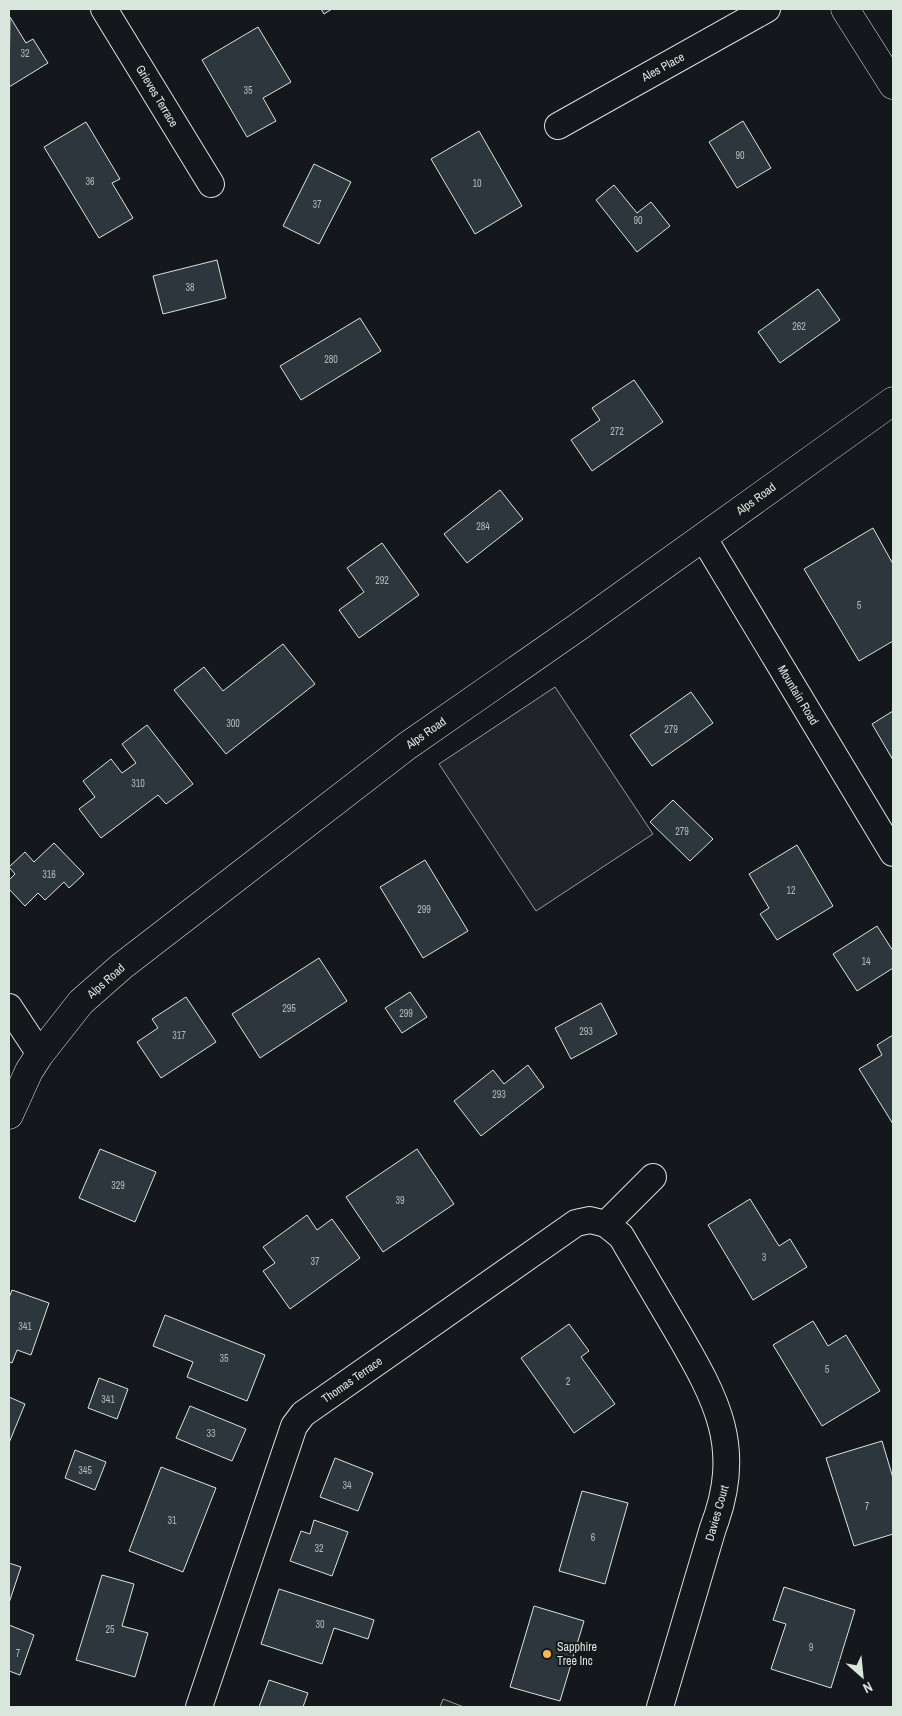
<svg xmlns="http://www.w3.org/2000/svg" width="902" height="1716" font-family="'Archivo Narrow',sans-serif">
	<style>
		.green { fill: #202428; stroke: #939e99 }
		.building { fill: #2c363c; stroke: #d8e6dc }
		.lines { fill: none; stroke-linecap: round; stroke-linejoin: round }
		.street-casing { stroke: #d8e6dc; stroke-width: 28 }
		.secondary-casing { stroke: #d8e6dc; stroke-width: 29 }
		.street { stroke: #14181c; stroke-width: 26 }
		.secondary { stroke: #14181c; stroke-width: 28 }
		.poi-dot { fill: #ffb74d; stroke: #14181c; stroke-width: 2 }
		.labels { text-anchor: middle; stroke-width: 4; stroke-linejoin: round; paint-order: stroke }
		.number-label { font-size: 10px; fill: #adbab4 }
		.street-label { font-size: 12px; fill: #d8e6dc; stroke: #14181c }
		.poi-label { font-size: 12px; fill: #d8e6dc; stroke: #14181c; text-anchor: start }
	</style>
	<rect width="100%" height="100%" fill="#14181c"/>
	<g class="green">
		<polygon points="555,687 653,834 536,911 439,764"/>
		<polygon points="443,1699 464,1707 440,1707"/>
	</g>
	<g class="building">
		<polygon points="321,9 332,9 324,14"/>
		<polygon points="10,17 26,43 33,39 48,63 9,87"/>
		<polygon points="258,27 291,82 263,98 276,121 247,137 202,60"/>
		<polygon points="743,121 771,168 737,188 709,142"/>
		<polygon points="86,122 120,179 112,183 133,218 99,238 44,147"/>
		<polygon points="479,131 522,206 475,234 431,159"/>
		<polygon points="314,164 351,182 319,244 283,226"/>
		<polygon points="614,185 637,213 651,202 670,226 637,252 596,200"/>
		<polygon points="217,260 226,298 163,314 153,276"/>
		<polygon points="818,289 840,320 780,363 758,332"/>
		<polygon points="360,318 381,351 301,400 280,366"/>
		<polygon points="634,380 663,422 592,471 571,440 600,420 592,408"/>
		<polygon points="500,490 523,519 467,563 444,534"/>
		<polygon points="873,528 893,564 893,641 859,661 804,569"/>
		<polygon points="382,543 419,595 359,638 339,610 364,592 347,568"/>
		<polygon points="283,644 315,684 226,754 174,690 204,667 223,691"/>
		<polygon points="691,692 713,723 652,766 630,735"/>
		<polygon points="893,711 893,760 872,724"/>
		<polygon points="147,725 193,784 166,804 158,795 101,838 79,809 95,797 83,781 111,759 122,773 136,763 122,744"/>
		<polygon points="673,800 713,839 690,861 650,822"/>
		<polygon points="54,843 84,874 69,888 64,882 45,900 38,893 25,906 9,889 9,880 15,874 9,867 25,852 34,862"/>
		<polygon points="797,845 833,906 777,940 760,914 769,908 749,874"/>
		<polygon points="425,860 468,931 423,958 380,887"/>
		<polygon points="877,926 893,951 893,968 857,991 833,954"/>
		<polygon points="319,958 347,1001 260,1058 232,1014"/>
		<polygon points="410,992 427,1017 402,1033 385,1008"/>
		<polygon points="186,997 216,1042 161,1078 137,1042 158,1028 152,1019"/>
		<polygon points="601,1003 617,1034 571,1059 555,1028"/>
		<polygon points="893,1035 893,1124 859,1069 882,1055 877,1045"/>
		<polygon points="528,1065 544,1087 481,1136 454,1101 493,1070 504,1084"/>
		<polygon points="100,1149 156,1172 135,1222 79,1198"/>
		<polygon points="417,1149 454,1204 383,1252 346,1197"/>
		<polygon points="750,1199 779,1246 790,1239 807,1267 753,1300 708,1225"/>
		<polygon points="307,1215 317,1230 332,1219 360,1258 290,1309 263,1271 275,1263 263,1247"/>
		<polygon points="12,1290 49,1303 31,1355 17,1350 12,1363 9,1362 9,1298"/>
		<polygon points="165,1315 265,1355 247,1401 187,1377 193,1362 153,1346"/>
		<polygon points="813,1321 828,1346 846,1335 880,1391 822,1426 773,1345"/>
		<polygon points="569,1324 589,1351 581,1357 615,1404 574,1433 521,1358"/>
		<polygon points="99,1378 128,1389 117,1419 88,1408"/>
		<polygon points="9,1397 25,1404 9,1443"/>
		<polygon points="190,1406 246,1429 232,1461 176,1438"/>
		<polygon points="882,1441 893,1478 893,1534 854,1546 826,1458"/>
		<polygon points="75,1450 106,1462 95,1490 65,1478"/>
		<polygon points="335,1458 373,1473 358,1511 320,1497"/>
		<polygon points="161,1467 216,1488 183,1572 129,1551"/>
		<polygon points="582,1491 628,1503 605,1584 559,1571"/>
		<polygon points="314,1520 348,1532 332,1576 290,1561 301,1531 310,1534"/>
		<polygon points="9,1563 21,1567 9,1603"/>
		<polygon points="102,1575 134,1584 122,1626 148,1633 135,1677 76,1660"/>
		<polygon points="784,1587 855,1610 831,1688 771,1669 786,1624 773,1620"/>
		<polygon points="279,1589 374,1620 368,1639 334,1628 322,1664 261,1644"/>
		<polygon points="534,1606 584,1621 560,1701 510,1687"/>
		<polygon points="9,1625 34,1635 20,1675 9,1671"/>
		<polygon points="269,1680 308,1693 303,1707 259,1707"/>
	</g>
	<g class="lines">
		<defs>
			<g id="street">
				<polyline points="104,9 211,184"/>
				<polyline points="558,126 767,9"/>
				<polyline points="703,537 893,853"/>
				<polyline points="9,1007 40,1054"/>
				<path d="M 606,1224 L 621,1236 C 640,1268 658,1299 677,1331 C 717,1400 744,1448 713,1528 L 660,1707"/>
				<polyline points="199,1707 294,1426 303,1414 576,1223 590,1220 606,1224 653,1177"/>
			</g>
			<g id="secondary">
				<polyline points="845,9 893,85"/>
				<polyline points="9,1115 29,1071 40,1054 81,1002 122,966 407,746 578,627 893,401"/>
			</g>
		</defs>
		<use href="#street" class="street-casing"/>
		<use href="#secondary" class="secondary-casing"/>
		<use href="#street" class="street"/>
		<use href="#secondary" class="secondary"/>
	</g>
	<circle class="poi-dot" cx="547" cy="1654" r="5"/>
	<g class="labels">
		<g class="number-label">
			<text x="25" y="57">32</text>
			<text x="248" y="94">35</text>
			<text x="740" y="159">90</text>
			<text x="90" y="185">36</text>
			<text x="477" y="187">10</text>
			<text x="317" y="208">37</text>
			<text x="638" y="224">90</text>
			<text x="190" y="291">38</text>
			<text x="799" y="330">262</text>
			<text x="331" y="363">280</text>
			<text x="617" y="435">272</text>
			<text x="483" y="530">284</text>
			<text x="382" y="584">292</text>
			<text x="859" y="609">5</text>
			<text x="233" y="727">300</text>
			<text x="671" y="733">279</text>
			<text x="138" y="787">310</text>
			<text x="682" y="835">279</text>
			<text x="49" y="878">316</text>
			<text x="791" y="894">12</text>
			<text x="424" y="913">299</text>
			<text x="866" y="965">14</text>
			<text x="289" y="1012">295</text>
			<text x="406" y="1017">299</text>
			<text x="586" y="1035">293</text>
			<text x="179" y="1039">317</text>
			<text x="499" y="1098">293</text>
			<text x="118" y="1189">329</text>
			<text x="400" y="1204">39</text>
			<text x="764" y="1261">3</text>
			<text x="315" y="1265">37</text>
			<text x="25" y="1330">341</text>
			<text x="224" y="1362">35</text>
			<text x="827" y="1373">5</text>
			<text x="568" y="1385">2</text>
			<text x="108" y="1403">341</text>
			<text x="211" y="1437">33</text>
			<text x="85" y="1474">345</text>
			<text x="347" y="1489">34</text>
			<text x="867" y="1510">7</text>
			<text x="172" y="1524">31</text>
			<text x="593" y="1541">6</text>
			<text x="319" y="1552">32</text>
			<text x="320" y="1628">30</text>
			<text x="110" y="1633">25</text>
			<text x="811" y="1651">9</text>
			<text x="18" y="1657">7</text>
		</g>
		<g class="street-label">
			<text transform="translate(663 67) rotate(-29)" y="4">Ales Place</text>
			<text transform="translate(157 96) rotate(59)" y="4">Grieves Terrace</text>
			<text transform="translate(756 499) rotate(-36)" y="4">Alps Road</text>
			<text transform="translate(798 695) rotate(59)" y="4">Mountain Road</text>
			<text transform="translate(426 733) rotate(-35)" y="4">Alps Road</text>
			<text transform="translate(106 981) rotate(-41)" y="4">Alps Road</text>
			<text transform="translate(352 1380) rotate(-35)" y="4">Thomas Terrace</text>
			<text transform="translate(717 1513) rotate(-74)" y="4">Davies Court</text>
		</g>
		<g class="poi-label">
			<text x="557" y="1651">Sapphire<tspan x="557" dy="14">Tree Inc</tspan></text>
		</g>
	</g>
	<rect width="902" height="1716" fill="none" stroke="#d8e6dc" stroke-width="20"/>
	<g transform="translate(862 1676) rotate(153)" stroke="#14181c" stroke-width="4" paint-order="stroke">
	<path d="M0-4L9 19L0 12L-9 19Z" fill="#d8e6dc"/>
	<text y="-8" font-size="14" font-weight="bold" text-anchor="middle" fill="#d8e6dc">N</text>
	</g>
</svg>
